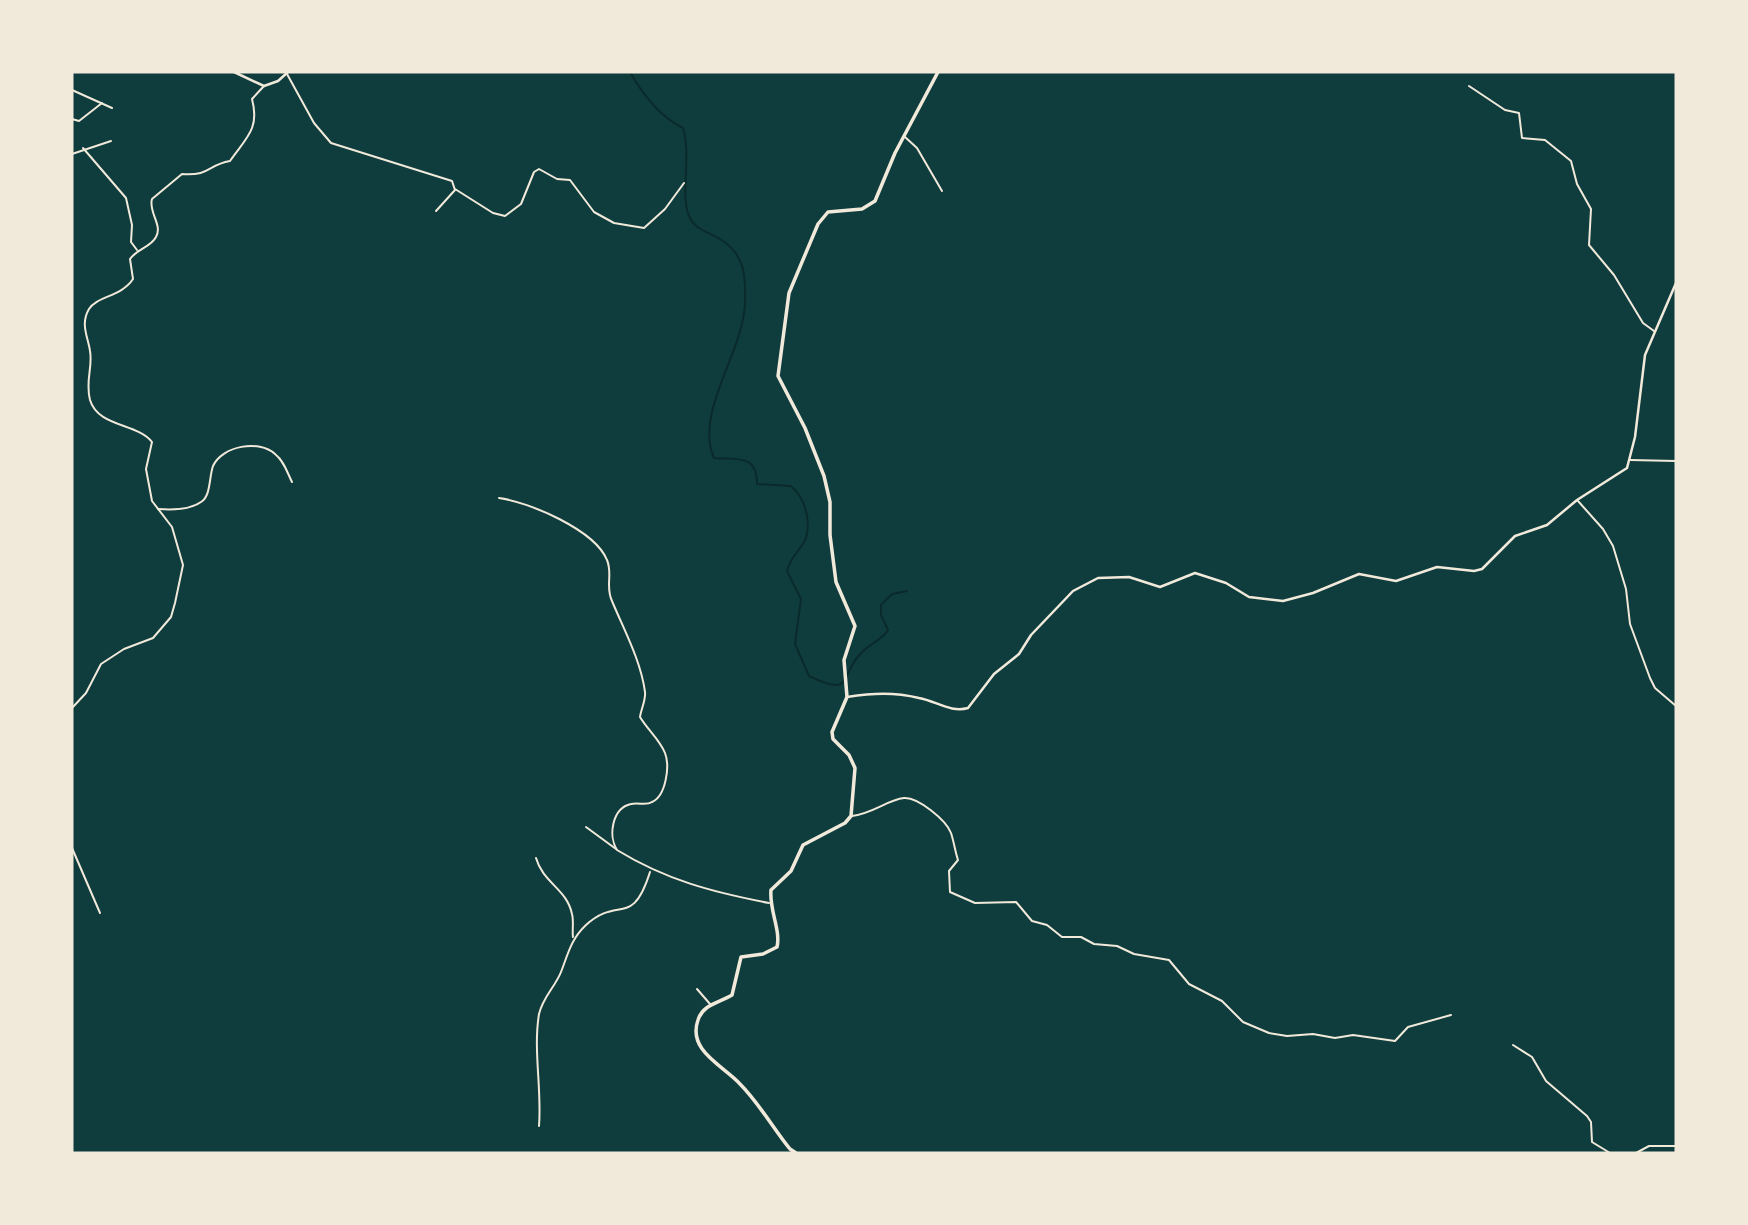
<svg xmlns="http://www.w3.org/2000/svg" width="1748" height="1225" font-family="Barlow,sans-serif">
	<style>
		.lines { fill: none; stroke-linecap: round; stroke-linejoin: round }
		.stream { stroke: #0a2a2b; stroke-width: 2 }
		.minor { stroke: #f1e9da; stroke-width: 2 }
		.secondary { stroke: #f1e9da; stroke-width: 2.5 }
		.primary { stroke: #f1e9da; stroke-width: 3.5 }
	</style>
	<rect width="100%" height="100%" fill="#0f3d3e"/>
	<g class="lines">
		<path class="stream" d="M 630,72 C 642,93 660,117 683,128 C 692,157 679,197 690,218 C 696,230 708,232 720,239 C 745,254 746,276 745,304 C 743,353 694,413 714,458 C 738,460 757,454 757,484 L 791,486 C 805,498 811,520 806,538 C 802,549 791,555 787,571 L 801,599 L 795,644 L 809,676 C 855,698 838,676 862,652 C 870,644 883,639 888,630 L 881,615 L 881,605 L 892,594 L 907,591"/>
		<g class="minor">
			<polyline points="287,74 314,123 331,143 452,181 455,190 436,211"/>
			<polyline points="1469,86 1505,110 1519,113 1522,138 1545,140 1571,161 1577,184 1591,209 1589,245 1614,275 1643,323 1654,331"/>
			<polyline points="72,90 112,108"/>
			<polyline points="72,119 79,121 102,103"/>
			<polyline points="905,137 917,148 942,191"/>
			<polyline points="83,148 126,198 132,225 131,242 137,250"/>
			<polyline points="72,154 111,141"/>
			<polyline points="455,189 493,213 505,216 521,204 534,172 539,169 557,179 570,180 594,212 614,223 644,228 665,209 684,183"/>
			<polyline points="1630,460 1676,461"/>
			<path d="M 499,498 C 529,502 595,530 607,560 C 613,574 605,587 612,601 C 624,630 641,661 645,692 C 646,700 641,709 640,717 C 647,729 660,740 665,753 C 670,766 666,796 652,802 C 646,806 638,802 631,804 C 612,808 608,836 617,850 C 666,880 712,892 769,903"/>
			<polyline points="1578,501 1603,529 1613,546 1626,589 1630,624 1650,678 1655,688 1676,706"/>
			<path d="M 158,509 C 171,510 190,510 201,502 C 211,496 209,477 213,466 C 222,446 259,439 275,454 C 284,461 287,472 292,482"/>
			<path d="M 72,708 L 86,693 L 101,664 L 124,649 L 153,638 L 171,617 L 175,603 L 183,565 L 172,527 L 152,501 L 146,469 L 152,442 C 137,423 98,427 90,400 C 85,381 93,367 90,351 C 88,337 80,324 89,309 C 97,296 121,297 133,279 L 130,259 C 137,249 151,247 156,237 C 163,225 148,212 152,199 L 182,174 C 211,176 207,165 230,161 C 246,138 260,129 252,99 L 264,86"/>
			<path d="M 852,816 C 874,813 887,800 904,798 C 918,797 946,820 951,833 C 954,842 955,851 958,860 L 949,871 L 950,892 L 975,903 L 1016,902 L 1032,921 L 1047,925 L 1062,937 L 1081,937 L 1094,944 L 1117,946 L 1134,954 L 1169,960 L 1189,984 L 1222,1001 L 1243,1022 L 1269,1033 L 1287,1036 L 1313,1034 L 1335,1038 L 1353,1035 L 1395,1041 L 1408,1027 L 1451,1015"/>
			<polyline points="586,827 616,849"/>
			<polyline points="72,848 100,913"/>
			<path d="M 536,858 C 543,883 567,889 572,914 C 574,921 572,930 573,937"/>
			<polyline points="697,989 710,1004"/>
			<polyline points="1513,1045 1532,1057 1546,1081 1587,1116 1591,1122 1592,1142 1610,1153"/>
			<path d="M 539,1126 C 542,1090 533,1050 539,1014 C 543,997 555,987 561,972 C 568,954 571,939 586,925 C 619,895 632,929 650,872"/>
			<polyline points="1636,1153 1649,1146 1676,1146"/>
		</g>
		<g class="secondary">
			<polyline points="234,72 264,86 278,81 288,72"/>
			<path d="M 847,697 C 873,693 894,692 919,698 C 936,701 951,713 968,708 L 994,674 L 1019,654 L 1031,635 L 1073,591 L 1098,578 L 1129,577 L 1160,587 L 1195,573 L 1226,583 L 1249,597 L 1283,601 L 1313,593 L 1359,574 L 1396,581 L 1437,567 L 1474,571 L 1482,569 L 1515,536 L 1547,525 L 1577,500 L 1627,468 L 1635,437 L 1645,355 L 1676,283"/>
		</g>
		<path class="primary" d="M 796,1153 L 790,1149 C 773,1128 759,1103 740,1084 C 724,1066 687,1051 698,1020 C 703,1004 719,1003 732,995 L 741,957 L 763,954 L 777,947 C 781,930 769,910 771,890 L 791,871 L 803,845 L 845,823 L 851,816 L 855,768 L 849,755 L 833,739 L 832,732 L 847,697 L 844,660 L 855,626 L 836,582 L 830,535 L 830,502 L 824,476 L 805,428 L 778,376 L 789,293 L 818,224 L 828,212 L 862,209 L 875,201 L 895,153 L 938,72"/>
	</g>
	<rect width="1748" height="1225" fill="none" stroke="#f1e9da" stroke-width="147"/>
</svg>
